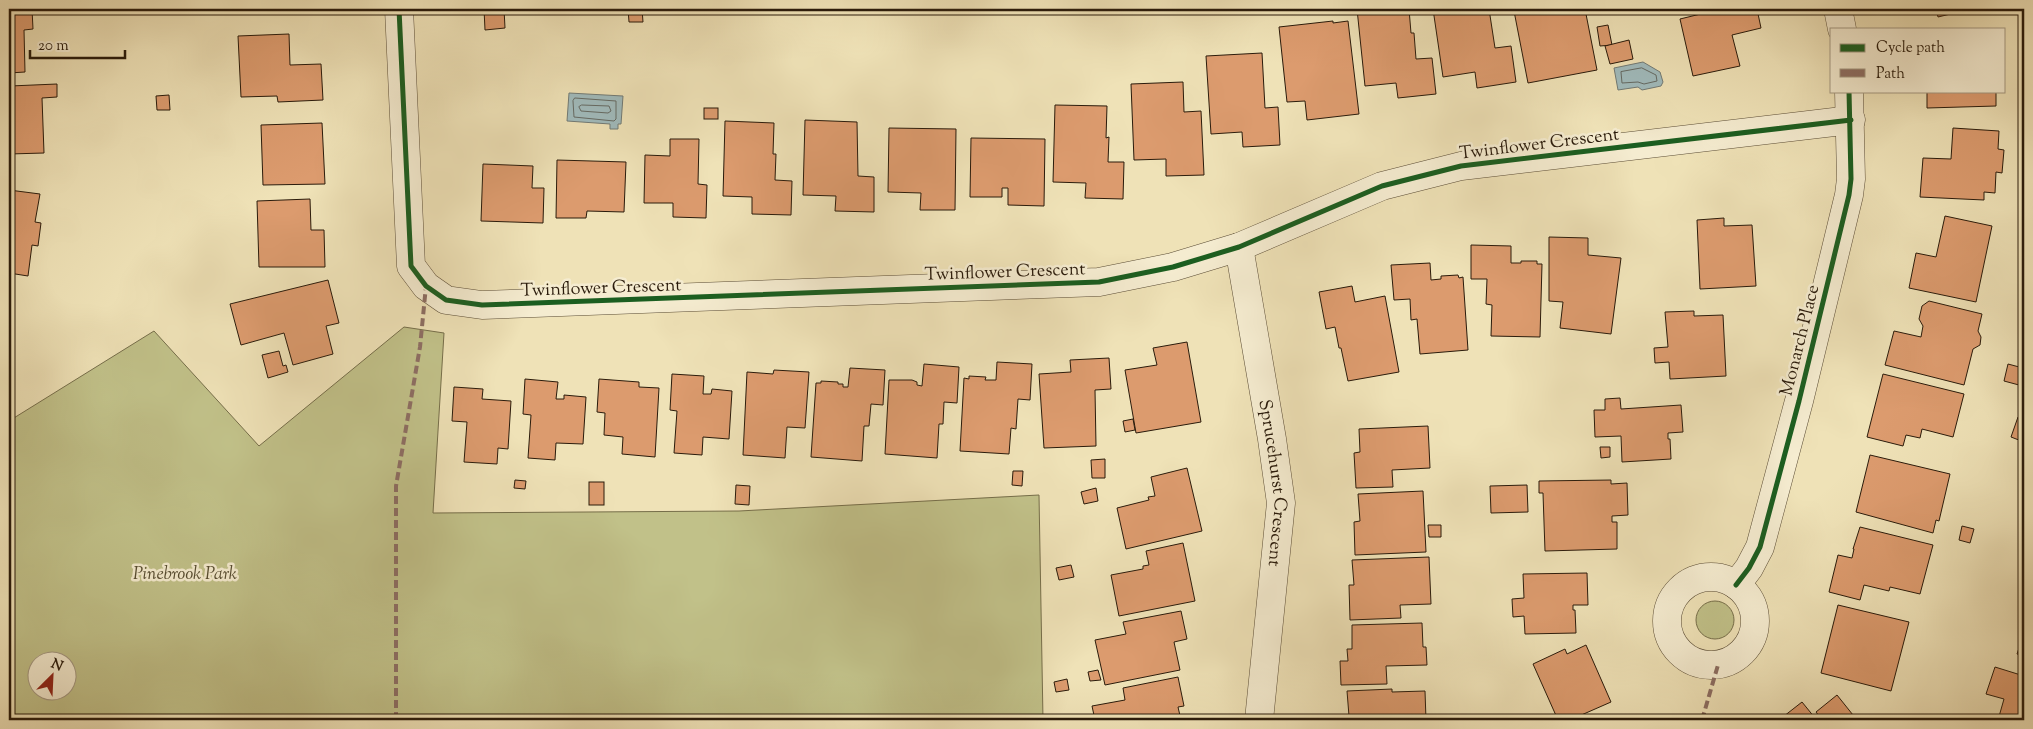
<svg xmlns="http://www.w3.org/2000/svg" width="2033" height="729" font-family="'Sorts Mill Goudy',serif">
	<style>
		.green { fill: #c1c189; stroke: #766e4a; fill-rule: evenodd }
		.water { fill: #a0babb; stroke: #717a75 }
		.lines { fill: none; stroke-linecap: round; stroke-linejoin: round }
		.shore { stroke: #656a63; stroke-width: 1 }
		.building { fill: #dc9b6e; stroke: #2a1b0b }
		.street-casing { stroke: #5b4d36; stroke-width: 29 }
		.street { stroke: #f5ecd0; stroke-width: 28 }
		.quiet { stroke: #8d6e63; stroke-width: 4; stroke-dasharray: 8 4; stroke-linecap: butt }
		.cycleway-casing { stroke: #f5ecd0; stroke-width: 8 }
		.cycleway { stroke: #1b5e20; stroke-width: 5 }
		.labels { text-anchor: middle; stroke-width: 5; stroke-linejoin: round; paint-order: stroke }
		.street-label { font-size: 18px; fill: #2a1b0b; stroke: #f5ecd0 }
		.park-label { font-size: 18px; font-style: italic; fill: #574d31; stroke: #f5ecd0 }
	</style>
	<rect width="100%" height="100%" fill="#efe2b7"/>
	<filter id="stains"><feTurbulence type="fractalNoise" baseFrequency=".004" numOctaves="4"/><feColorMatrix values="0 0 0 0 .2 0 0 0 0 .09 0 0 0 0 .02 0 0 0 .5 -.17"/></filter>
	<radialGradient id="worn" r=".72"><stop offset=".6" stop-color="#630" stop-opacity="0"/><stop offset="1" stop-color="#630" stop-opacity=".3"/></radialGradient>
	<g class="green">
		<path d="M 404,327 L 444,333 L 433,513 L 739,511 L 1039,495 L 1043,720 L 9,720 L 9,421 L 154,331 L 259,446 ZM 38,662 L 68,662 L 68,692 L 38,692 Z"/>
		<circle cx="1715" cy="620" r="19"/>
	</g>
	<g class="water">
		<polygon points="1643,62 1660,72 1663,82 1661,86 1642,90 1638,87 1618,90 1614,68"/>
		<polygon points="569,93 623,96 621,124 618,124 618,129 610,129 610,124 567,121"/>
	</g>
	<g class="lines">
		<g class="shore">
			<polygon points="1642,68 1656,75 1657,81 1644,84 1638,82 1622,83 1621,72"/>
			<polygon points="575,98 616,101 616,119 614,121 574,117 573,101"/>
			<polygon points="582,105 609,106 611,111 608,113 581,111 579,107"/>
		</g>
	</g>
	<g class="building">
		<polygon points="9,9 32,9 33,29 24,30 25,72 9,73"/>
		<polygon points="252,9 298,9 252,10"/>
		<polygon points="484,9 504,9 505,28 485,30"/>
		<polygon points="628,9 642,9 643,22 629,22"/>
		<polygon points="1357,9 1409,9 1411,33 1414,33 1416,59 1432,58 1436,94 1398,98 1396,83 1365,86"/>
		<polygon points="1433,9 1489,9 1495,48 1511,46 1516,82 1477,88 1475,72 1443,77"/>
		<polygon points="1524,9 1585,9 1597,70 1528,83 1514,11"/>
		<polygon points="1721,9 1757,9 1761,28 1732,35 1740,66 1693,76 1680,19"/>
		<polygon points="1936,9 1971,9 1938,17"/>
		<polygon points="1333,21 1333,23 1348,21 1359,114 1307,120 1305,101 1287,102 1279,27"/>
		<polygon points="1608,25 1612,45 1600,46 1597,27"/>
		<polygon points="289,34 290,65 321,64 323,100 278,102 277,96 241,97 238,36"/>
		<polygon points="1629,40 1633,59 1610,64 1605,46"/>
		<polygon points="1262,53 1265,108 1278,107 1280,145 1243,147 1242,132 1211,134 1206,56"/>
		<polygon points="1183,82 1184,112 1201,111 1204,175 1166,176 1166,159 1134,160 1131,84"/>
		<polygon points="57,84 57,97 42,98 44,153 9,154 10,86"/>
		<polygon points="1927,91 1996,91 1996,106 1927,108"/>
		<polygon points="169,95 170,110 157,110 156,96"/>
		<polygon points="1055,105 1107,106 1106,138 1109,137 1108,162 1124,162 1123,199 1085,198 1086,183 1053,182"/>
		<rect x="704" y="108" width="14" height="11"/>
		<polygon points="805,120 857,122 858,176 874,177 874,212 835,211 836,196 803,195"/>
		<polygon points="725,121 774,123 773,154 776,154 775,180 792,181 791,215 752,214 752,197 723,196"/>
		<polygon points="322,123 325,184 263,185 261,125"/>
		<polygon points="889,128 956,129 955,210 920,210 921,193 888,192"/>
		<polygon points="1953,128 1999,131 1998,149 2004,150 2002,173 1996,172 1995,193 1984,192 1984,200 1920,197 1923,158 1951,159"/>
		<polygon points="971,138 1045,139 1044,206 1008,205 1008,188 1002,188 1002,197 970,197"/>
		<polygon points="670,139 699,139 698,184 707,185 706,218 673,217 673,203 644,203 645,155 670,156"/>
		<polygon points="557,160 626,162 624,212 587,211 586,218 556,218"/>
		<polygon points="483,164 533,166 532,188 544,188 543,223 481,221"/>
		<polygon points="9,190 40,194 35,222 41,223 38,246 32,245 28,276 9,273"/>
		<polygon points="310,199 311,230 324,230 325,267 259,267 257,201"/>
		<polygon points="1945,216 1992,226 1976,302 1909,288 1916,253 1936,257"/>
		<polygon points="1724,218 1724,226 1752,225 1756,286 1700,289 1697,220"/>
		<polygon points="1549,237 1588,238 1588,255 1621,258 1611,334 1560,328 1563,302 1549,301"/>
		<polygon points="1471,245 1511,246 1511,263 1521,263 1521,261 1537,261 1537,264 1542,264 1540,337 1491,336 1492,305 1486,304 1487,279 1471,279"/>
		<polygon points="1430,263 1431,280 1441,279 1441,276 1458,275 1459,278 1463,277 1468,350 1420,354 1417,319 1411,320 1410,299 1394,300 1391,265"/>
		<polygon points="328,280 339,323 326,326 333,354 293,365 284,333 241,345 230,304"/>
		<polygon points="1352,286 1355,302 1385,296 1399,372 1348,381 1341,348 1339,348 1335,327 1326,329 1319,292"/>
		<polygon points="1929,301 1982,314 1978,331 1981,337 1980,345 1973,349 1964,385 1885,365 1894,331 1921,337 1923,326 1919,319 1922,306"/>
		<polygon points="1694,311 1694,316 1723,315 1726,376 1670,379 1669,362 1655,363 1654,348 1668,347 1665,312"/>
		<polygon points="1187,342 1201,422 1136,433 1125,370 1157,365 1153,348"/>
		<polygon points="279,351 283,366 286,365 288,372 268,378 262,355"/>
		<polygon points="1109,358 1111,389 1095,390 1096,446 1044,448 1039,374 1071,372 1070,360"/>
		<polygon points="997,362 1032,364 1030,400 1018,399 1016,429 1011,428 1009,454 960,451 964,378 969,379 969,376 986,377 985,380 996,380"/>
		<polygon points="924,364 959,367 957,403 944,402 943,424 939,424 937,458 885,454 889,380 912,380 917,382 917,385 922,386"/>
		<polygon points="2008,364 2023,368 2019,385 2004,381"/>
		<polygon points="850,368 885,370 883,405 871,404 869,426 864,426 862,461 811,457 816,383 821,383 821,381 838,382 838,384 843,384 843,387 848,387"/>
		<polygon points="774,370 809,372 805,428 787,427 785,458 743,455 747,372 773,374"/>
		<polygon points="672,374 704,376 703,394 711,394 712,389 732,391 729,439 703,437 702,455 674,453 677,411 670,410"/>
		<polygon points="1883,374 1964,394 1953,437 1922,429 1920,438 1906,435 1903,446 1867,437"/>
		<polygon points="525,379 558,382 556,399 564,399 564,395 586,397 583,444 556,443 555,460 528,458 531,415 523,414"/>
		<polygon points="599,379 639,382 639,387 659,388 655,457 622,454 623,437 604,435 605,413 597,412"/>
		<polygon points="454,387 483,389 482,399 511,401 508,449 498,448 497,464 464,462 467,422 452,421"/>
		<polygon points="1620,398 1621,409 1681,405 1683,432 1668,433 1668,439 1670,439 1671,459 1622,462 1621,436 1595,437 1594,410 1605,410 1605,399"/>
		<polygon points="2018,417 2024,419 2024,442 2011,437"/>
		<polygon points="1133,419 1135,430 1125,432 1123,421"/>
		<polygon points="1428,426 1430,468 1392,470 1393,487 1356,488 1354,453 1360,452 1359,429"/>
		<polygon points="1600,447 1610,447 1610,457 1601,458"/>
		<polygon points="1870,455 1950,474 1939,521 1936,520 1933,533 1856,512"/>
		<polygon points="1105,459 1105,478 1092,478 1091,460"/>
		<polygon points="1187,468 1202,531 1126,549 1117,508 1149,500 1148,497 1155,496 1151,477"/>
		<polygon points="1013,471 1023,471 1022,486 1012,485"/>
		<polygon points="515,480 526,481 525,489 514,488"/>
		<polygon points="1611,480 1611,484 1627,483 1628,515 1612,516 1612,522 1617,522 1617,549 1545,551 1543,493 1539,493 1539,481"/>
		<rect x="589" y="482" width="15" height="23"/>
		<polygon points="736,485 750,486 749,505 735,504"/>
		<polygon points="1527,485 1528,512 1491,513 1490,486"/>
		<polygon points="1096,488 1098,501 1084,504 1081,492"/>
		<polygon points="1423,491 1426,552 1355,555 1354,522 1360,521 1358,494"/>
		<polygon points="1428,525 1441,525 1441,537 1429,537"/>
		<polygon points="1962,526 1974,529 1970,543 1959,540"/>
		<polygon points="1860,527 1933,545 1920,594 1890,587 1889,591 1864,585 1860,600 1829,592 1838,555 1852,558 1854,549 1853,549"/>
		<polygon points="1183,543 1195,601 1119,616 1111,575 1143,569 1143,566 1149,565 1146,551"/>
		<polygon points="1429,557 1431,604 1400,605 1401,618 1350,620 1349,585 1354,585 1352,560"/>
		<polygon points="1071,565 1074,577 1059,580 1056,568"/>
		<polygon points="1587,573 1588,605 1573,605 1573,610 1575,610 1576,633 1525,634 1524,616 1513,617 1512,599 1524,598 1523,574"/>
		<polygon points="1838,605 1909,622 1891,691 1821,673"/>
		<polygon points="1181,611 1187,639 1174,642 1180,670 1105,685 1095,640 1126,634 1123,622"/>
		<polygon points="1422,623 1423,647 1426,647 1427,665 1386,666 1387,684 1341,685 1340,661 1348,661 1347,649 1352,649 1352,625"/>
		<polygon points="2024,633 2024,656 2017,654"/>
		<polygon points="1586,645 1611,702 1570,720 1558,720 1533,664 1565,649 1567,654"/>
		<polygon points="1995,667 2024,676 2024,720 1998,720 2004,699 1986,694"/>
		<polygon points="1098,670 1101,680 1090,681 1088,672"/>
		<polygon points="1178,677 1184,706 1178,707 1181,720 1095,720 1092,706 1125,700 1123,688"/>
		<polygon points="1067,679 1069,690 1056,692 1054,682"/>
		<polygon points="1392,689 1392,692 1425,691 1426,720 1338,720 1338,716 1349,716 1347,691"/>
		<polygon points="1837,695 1857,720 1779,720 1802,702 1815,718 1819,716 1816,712"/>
	</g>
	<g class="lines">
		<defs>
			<g id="street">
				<polyline points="399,9 411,266 426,286 446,300 482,305 1099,282 1173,267 1239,247 1382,186 1461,166 1851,120"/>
				<polyline points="1838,9 1842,29"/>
				<path id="s1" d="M 1239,247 L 1272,439 L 1281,503 L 1259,720"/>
				<circle cx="1711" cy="621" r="44"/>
				<polyline points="1736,585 1749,568 1760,547 1799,401 1849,195 1851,179 1849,91"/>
			</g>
		</defs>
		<use href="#street" class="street-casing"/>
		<use href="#street" class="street"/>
		<g class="quiet">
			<polyline points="396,720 396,486 420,347 426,286"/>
			<polyline points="1702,720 1718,665"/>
		</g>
		<defs>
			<g id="cycleway">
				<polyline points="399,9 411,266 426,286 446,300 482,305 1099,282 1173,267 1239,247 1382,186 1461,166 1851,120"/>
				<polyline points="1736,585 1749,568 1760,547 1799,401 1849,195 1851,179 1849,91"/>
			</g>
		</defs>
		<use href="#cycleway" class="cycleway-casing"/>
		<use href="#cycleway" class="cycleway"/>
	</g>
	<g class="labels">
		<g class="street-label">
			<text transform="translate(1539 143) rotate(-7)" y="6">Twinflower Crescent</text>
			<text transform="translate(1005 271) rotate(-2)" y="6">Twinflower Crescent</text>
			<text transform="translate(601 287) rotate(-2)" y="6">Twinflower Crescent</text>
			<text transform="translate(1799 340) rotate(-76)" y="6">Monarch Place</text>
			<text dy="6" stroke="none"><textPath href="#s1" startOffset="239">Sprucehurst Crescent</textPath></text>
		</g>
		<g class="park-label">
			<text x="185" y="579">Pinebrook Park</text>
		</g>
	</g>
	<rect width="2033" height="729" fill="none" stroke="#efe2b7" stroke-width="30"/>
	<rect x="10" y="10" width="2013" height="709" fill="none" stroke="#2a1b0b" stroke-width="2.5"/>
	<rect x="15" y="15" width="2003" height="699" fill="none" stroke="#2a1b0b"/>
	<rect x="1830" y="28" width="175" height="65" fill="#f5ecd0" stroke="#a49881"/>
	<rect x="1840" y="44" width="25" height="8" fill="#1b5e20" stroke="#a49881"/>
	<text x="1876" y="52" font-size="15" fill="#2a1b0b">Cycle path</text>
	<rect x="1840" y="69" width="25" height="8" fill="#8d6e63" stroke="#a49881"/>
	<text x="1876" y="78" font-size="15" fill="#2a1b0b">Path</text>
	<g transform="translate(52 676) rotate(24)"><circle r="24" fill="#f5ecd0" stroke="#a49881"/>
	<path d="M0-4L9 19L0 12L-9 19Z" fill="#8f2418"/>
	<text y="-8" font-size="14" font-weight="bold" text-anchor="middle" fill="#2a1b0b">N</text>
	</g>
	<path d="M30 50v8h95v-8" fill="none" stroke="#2a1b0b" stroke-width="2.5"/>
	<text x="38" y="50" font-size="15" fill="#2a1b0b" stroke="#f5ecd0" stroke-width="4" paint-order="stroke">20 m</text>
	<rect width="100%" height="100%" filter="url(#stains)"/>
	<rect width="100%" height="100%" fill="url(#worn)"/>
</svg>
